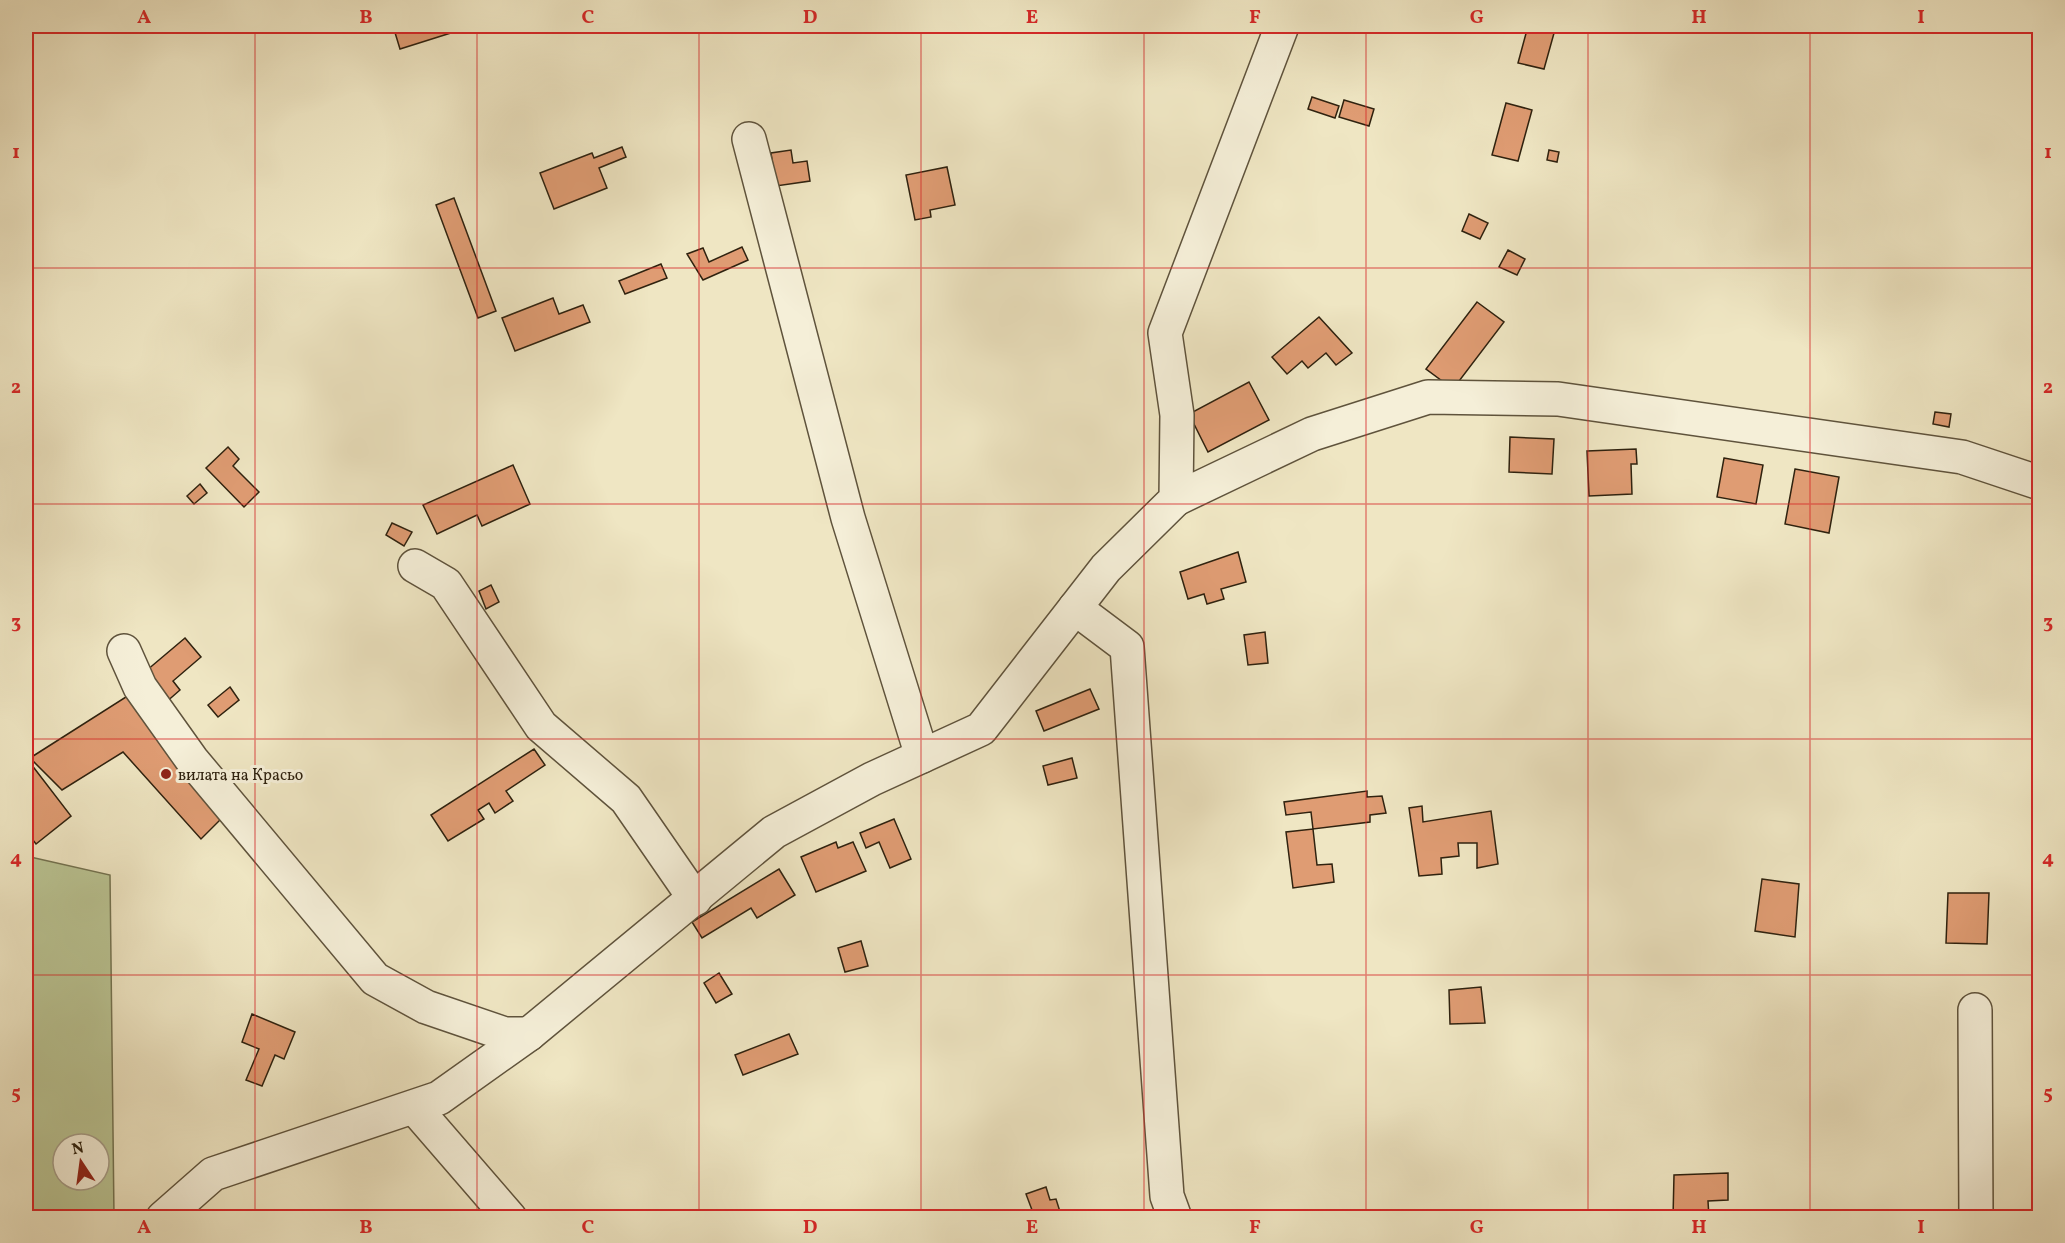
<svg xmlns="http://www.w3.org/2000/svg" width="2065" height="1243" font-family="Vollkorn,serif">
	<style>
		.green { fill: #bac493; stroke: #747351; stroke-width: 1.5; fill-rule: evenodd }
		.building { fill: #df9c73; stroke: #2f220f; stroke-width: 1.5 }
		.lines { fill: none; stroke-linecap: round; stroke-linejoin: round }
		.minor-casing { stroke: #5f533c; stroke-width: 36 }
		.minor { stroke: #f5efd8; stroke-width: 33 }
		.grid { fill: none; stroke: #d62828; stroke-width: 1.5; stroke-opacity: 0.55 }
		.poi-dot { fill: #8f2418; stroke: #f5efd8; stroke-width: 2 }
		.labels { text-anchor: middle; stroke-width: 6; stroke-linejoin: round; paint-order: stroke }
		.poi-label { font-size: 16px; fill: #2f220f; stroke: #f5efd8; text-anchor: start }
		.neatline { fill: none; stroke: #d62828; stroke-width: 2 }
		.grid-label { font-size: 20px; text-anchor: middle; font-weight: bold; fill: #d62828 }
	</style>
	<rect width="100%" height="100%" fill="#efe6c3"/>
	<filter id="stains"><feTurbulence type="fractalNoise" baseFrequency=".00333" numOctaves="4"/><feColorMatrix values="0 0 0 0 .2 0 0 0 0 .09 0 0 0 0 .02 0 0 0 .5 -.17"/></filter>
	<radialGradient id="worn" r=".72"><stop offset=".6" stop-color="#630" stop-opacity="0"/><stop offset="1" stop-color="#630" stop-opacity=".3"/></radialGradient>
	<path class="green" d="M 26,856 L 110,875 L 114,1217 L 26,1217 ZM 63,1144 L 99,1144 L 99,1180 L 63,1180 Z"/>
	<g class="building">
		<polygon points="393,26 473,26 400,49"/>
		<polygon points="1528,26 1556,26 1544,69 1518,63"/>
		<polygon points="1312,97 1339,106 1335,118 1308,109"/>
		<polygon points="1344,100 1374,109 1369,126 1339,117"/>
		<polygon points="1506,103 1532,110 1518,161 1492,155"/>
		<polygon points="622,147 626,157 599,168 607,188 554,209 540,173 592,153 594,158"/>
		<polygon points="791,150 793,163 807,161 810,181 776,186 771,153"/>
		<polygon points="1549,150 1559,152 1557,162 1547,160"/>
		<polygon points="947,167 955,205 930,210 931,217 915,220 906,175"/>
		<polygon points="454,198 496,311 478,318 436,205"/>
		<polygon points="1469,214 1488,223 1480,239 1462,231"/>
		<polygon points="742,247 748,260 703,280 687,254 703,248 709,262"/>
		<polygon points="1508,250 1525,259 1517,275 1499,267"/>
		<polygon points="661,264 667,278 625,294 619,281"/>
		<polygon points="553,298 559,314 583,305 590,322 515,351 502,318"/>
		<polygon points="1477,302 1504,322 1453,389 1426,369"/>
		<polygon points="1319,317 1352,353 1336,365 1326,353 1308,368 1302,361 1287,374 1272,357"/>
		<polygon points="1249,382 1269,420 1208,452 1189,414"/>
		<polygon points="1935,412 1951,414 1949,427 1933,424"/>
		<polygon points="1510,437 1554,439 1552,474 1509,472"/>
		<polygon points="228,447 239,459 233,466 259,492 244,507 206,468"/>
		<polygon points="1636,449 1637,464 1631,464 1632,494 1589,496 1587,451"/>
		<polygon points="1724,458 1763,465 1756,504 1717,497"/>
		<polygon points="513,465 530,504 482,526 477,515 437,534 423,505"/>
		<polygon points="1795,469 1839,477 1829,533 1785,524"/>
		<polygon points="200,484 207,493 194,504 187,496"/>
		<polygon points="392,523 412,532 404,546 386,535"/>
		<polygon points="1238,552 1246,582 1221,589 1224,599 1207,604 1204,594 1188,599 1180,572"/>
		<polygon points="491,585 499,602 486,609 479,591"/>
		<polygon points="1265,632 1268,663 1248,665 1244,635"/>
		<polygon points="185,638 201,657 173,681 180,690 164,704 140,676"/>
		<polygon points="230,687 239,700 218,717 208,705"/>
		<polygon points="1090,689 1099,709 1044,731 1036,711"/>
		<polygon points="129,695 223,817 201,839 123,752 62,790 30,758"/>
		<polygon points="534,749 545,765 506,791 513,801 495,813 489,803 478,810 484,819 448,841 431,815"/>
		<polygon points="1072,758 1077,778 1048,785 1043,766"/>
		<polygon points="31,764 71,816 36,844 26,831 26,768"/>
		<polygon points="1367,791 1367,797 1382,796 1386,813 1370,815 1370,822 1313,829 1311,812 1286,815 1284,802"/>
		<polygon points="1422,806 1423,822 1491,811 1498,864 1477,868 1477,843 1458,843 1459,856 1441,858 1442,874 1419,876 1409,808"/>
		<polygon points="894,819 911,859 890,868 879,842 866,848 860,833"/>
		<polygon points="1313,829 1317,865 1332,864 1334,882 1293,888 1286,832"/>
		<polygon points="836,842 838,848 853,842 866,871 816,892 801,857"/>
		<polygon points="779,869 795,895 757,918 751,908 702,938 692,922"/>
		<polygon points="1762,879 1799,884 1795,937 1755,931"/>
		<polygon points="1948,893 1989,893 1987,944 1946,943"/>
		<polygon points="861,941 868,966 845,972 838,948"/>
		<polygon points="719,973 732,994 716,1003 704,983"/>
		<polygon points="1481,987 1485,1023 1450,1024 1449,990"/>
		<polygon points="252,1014 295,1032 284,1059 275,1055 262,1086 246,1080 259,1049 242,1042"/>
		<polygon points="789,1034 798,1054 743,1075 735,1055"/>
		<polygon points="1728,1173 1728,1200 1708,1201 1709,1218 1673,1218 1674,1175"/>
		<polygon points="1046,1187 1050,1200 1056,1199 1062,1218 1035,1218 1026,1194"/>
	</g>
	<g class="lines">
		<defs>
			<g id="minor">
				<polyline points="749,139 848,518 922,756"/>
				<polyline points="1176,499 1312,434 1428,397 1558,399 1962,457 2040,483"/>
				<polyline points="415,566 446,584 541,726 626,799 695,899"/>
				<polyline points="1075,608 1127,647 1167,1196 1175,1218"/>
				<polyline points="124,651 140,687 192,760 375,979 426,1007 505,1034 529,1034"/>
				<polyline points="1975,1010 1976,1218"/>
				<polyline points="414,1107 510,1218"/>
				<polyline points="163,1218 213,1174 439,1098 529,1034 774,832 872,779 981,729 1106,568 1176,499 1177,415 1165,333 1282,26"/>
			</g>
		</defs>
		<use href="#minor" class="minor-casing"/>
		<use href="#minor" class="minor"/>
	</g>
	<path class="grid" d="M 255,26 L 255,1218M 477,26 L 477,1218M 699,26 L 699,1218M 921,26 L 921,1218M 1144,26 L 1144,1218M 1366,26 L 1366,1218M 1588,26 L 1588,1218M 1810,26 L 1810,1218M 26,268 L 2040,268M 26,504 L 2040,504M 26,739 L 2040,739M 26,975 L 2040,975"/>
	<circle class="poi-dot" cx="166" cy="774" r="6"/>
	<g class="labels">
		<g class="poi-label">
			<text x="178" y="780">вилата на Красьо</text>
		</g>
	</g>
	<rect width="2065" height="1243" fill="none" stroke="#efe6c3" stroke-width="66"/>
	<g transform="translate(81 1162) rotate(347)"><circle r="28" fill="#f5efd8" stroke="#a69d88" stroke-width="1.5"/>
	<path d="M0-4.5L10 22L0 15L-10 22Z" fill="#8f2418"/>
	<text y="-9" font-size="16" font-weight="bold" text-anchor="middle" fill="#2f220f">N</text>
	</g>
	<rect x="33" y="33" width="1999" height="1177" class="neatline"/>
	<g class="grid-label">
		<text x="144" y="23">A</text>
		<text x="366" y="23">B</text>
		<text x="588" y="23">C</text>
		<text x="810" y="23">D</text>
		<text x="1032" y="23">E</text>
		<text x="1255" y="23">F</text>
		<text x="1477" y="23">G</text>
		<text x="1699" y="23">H</text>
		<text x="1921" y="23">I</text>
		<text x="16" y="158">1</text>
		<text x="2048" y="158">1</text>
		<text x="16" y="393">2</text>
		<text x="2048" y="393">2</text>
		<text x="16" y="628">3</text>
		<text x="2048" y="628">3</text>
		<text x="16" y="864">4</text>
		<text x="2048" y="864">4</text>
		<text x="16" y="1099">5</text>
		<text x="2048" y="1099">5</text>
		<text x="144" y="1233">A</text>
		<text x="366" y="1233">B</text>
		<text x="588" y="1233">C</text>
		<text x="810" y="1233">D</text>
		<text x="1032" y="1233">E</text>
		<text x="1255" y="1233">F</text>
		<text x="1477" y="1233">G</text>
		<text x="1699" y="1233">H</text>
		<text x="1921" y="1233">I</text>
	</g>
	<rect width="100%" height="100%" filter="url(#stains)"/>
	<rect width="100%" height="100%" fill="url(#worn)"/>
</svg>
